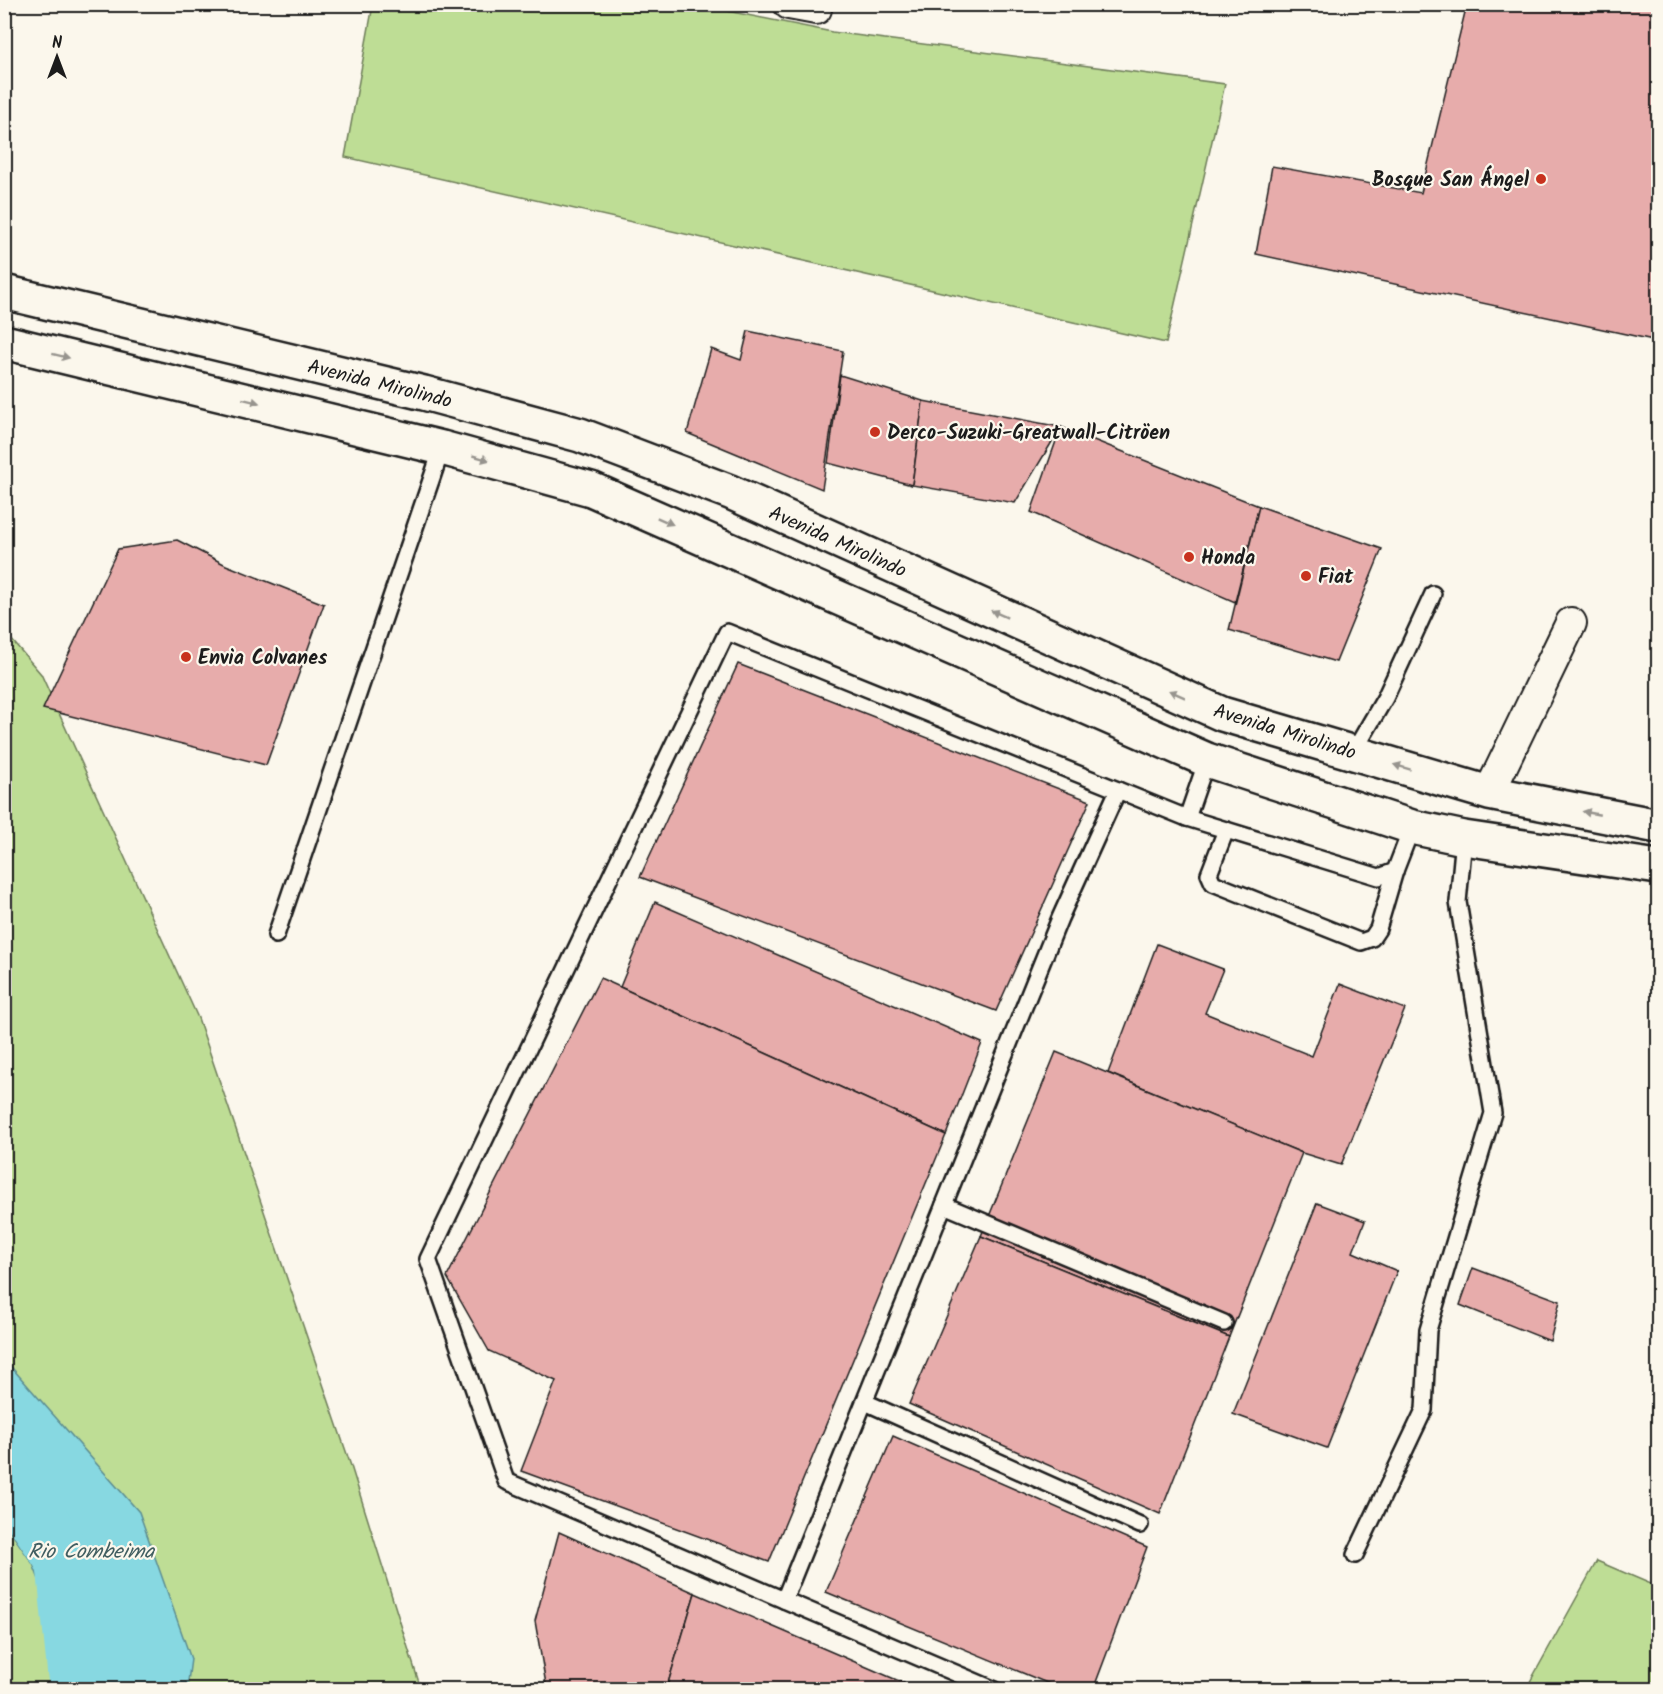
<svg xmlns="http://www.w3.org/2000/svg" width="1663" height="1694" font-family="Kalam,sans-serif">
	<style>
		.green { fill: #bedd95; stroke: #6d7c58; stroke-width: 1.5 }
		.water { fill: #87d8e1; stroke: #5c8d92; stroke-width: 1.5 }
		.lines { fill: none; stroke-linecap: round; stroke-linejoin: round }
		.river { stroke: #87d8e1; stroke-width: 58 }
		.building { fill: #e7acab; stroke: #1c1c1c; stroke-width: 1.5 }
		.service-casing { stroke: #1c1c1c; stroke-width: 20 }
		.minor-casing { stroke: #1c1c1c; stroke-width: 34 }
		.primary-casing { stroke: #1c1c1c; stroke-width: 38 }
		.service { stroke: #fbf7ec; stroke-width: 15 }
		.minor { stroke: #fbf7ec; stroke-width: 30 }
		.primary { stroke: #fbf7ec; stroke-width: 33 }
		.oneway { fill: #97948e }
		.poi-dot { fill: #c8321e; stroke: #fbf7ec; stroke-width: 2 }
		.labels { text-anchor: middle; stroke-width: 4.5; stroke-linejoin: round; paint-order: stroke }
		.poi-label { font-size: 20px; font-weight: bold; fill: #1c1c1c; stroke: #fbf7ec; text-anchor: start }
		.street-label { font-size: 20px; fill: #1c1c1c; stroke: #fbf7ec }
		.water-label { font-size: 21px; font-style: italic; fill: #415e61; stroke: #fbf7ec }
	</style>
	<rect width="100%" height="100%" fill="#fbf7ec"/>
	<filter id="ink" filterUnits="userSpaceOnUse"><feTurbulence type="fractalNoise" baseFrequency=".0167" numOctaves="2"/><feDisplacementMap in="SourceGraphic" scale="12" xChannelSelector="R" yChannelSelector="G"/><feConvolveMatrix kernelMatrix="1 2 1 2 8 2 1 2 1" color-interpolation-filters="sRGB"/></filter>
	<g filter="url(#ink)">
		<g class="green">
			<polygon points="373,5 697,5 832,32 1225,84 1166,343 345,157"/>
			<polygon points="4,631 41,674 198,1018 351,1466 421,1689 5,1689"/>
			<polygon points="1597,1561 1658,1587 1658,1689 1526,1689"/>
		</g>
		<polygon class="water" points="5,1360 139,1512 191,1659 187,1689 81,1689 33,1564 5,1524"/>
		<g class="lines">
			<polyline class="river" points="4,1469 65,1560 78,1690"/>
		</g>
		<g class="building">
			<polygon points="1467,4 1658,4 1658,341 1256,254 1272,166 1421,193"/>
			<polygon points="748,331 843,351 822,489 687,433 711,349 741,360"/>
			<polygon points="840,375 923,401 912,485 828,463"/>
			<polygon points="923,401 1061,427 1015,503 912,485"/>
			<polygon points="1061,427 1259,506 1235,602 1031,512"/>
			<polygon points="1259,506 1382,549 1336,662 1229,630"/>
			<polygon points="177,540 226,565 324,604 266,765 43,709 118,549"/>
			<polygon points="738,664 1090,801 996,1011 640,877"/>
			<polygon points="655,902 982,1043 946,1135 620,987"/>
			<polygon points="1157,944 1223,969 1205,1013 1312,1056 1340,984 1405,1009 1341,1165 1302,1153 1108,1073"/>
			<polygon points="600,978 946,1135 769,1562 521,1471 556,1381 489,1351 447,1277"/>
			<polygon points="1056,1052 1302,1153 1229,1337 981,1236"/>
			<polygon points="1317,1203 1365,1221 1353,1252 1397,1271 1327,1448 1233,1414"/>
			<polygon points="981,1236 1229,1337 1160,1514 909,1404"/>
			<polygon points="1473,1268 1560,1301 1550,1341 1460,1305"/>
			<polygon points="893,1436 1147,1547 1093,1690 1064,1690 826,1592"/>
			<polygon points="559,1532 695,1593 666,1690 547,1690 535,1621"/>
			<polygon points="695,1593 920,1690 666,1690"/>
		</g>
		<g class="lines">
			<defs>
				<g id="service">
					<polyline points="1353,753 1385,698 1433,594"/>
					<polyline points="1187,818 1207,760"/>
					<polyline points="1226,830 1209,874 1213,883 1361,942 1372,938 1378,929 1395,871"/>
					<polyline points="276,935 442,448"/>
					<polyline points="944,1205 1224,1323"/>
					<polyline points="865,1402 1140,1525"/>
					<polyline points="1355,1555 1424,1410 1428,1330 1493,1113 1458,902 1464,838"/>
					<polyline points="784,1600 506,1481 428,1259 727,632 1187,818 1379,877 1395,871 1412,827"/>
					<polyline points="995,1690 784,1600 1060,918 1118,790"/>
				</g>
				<g id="minor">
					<polyline points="789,4 816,9 817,4"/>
					<polyline points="1489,793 1571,623"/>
				</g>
				<g id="primary">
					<polyline points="4,292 424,393 580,435 730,492 1222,714 1489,793 1658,826"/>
					<polyline points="4,342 442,448 591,489 1207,760 1412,827 1464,838 1658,867"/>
				</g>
			</defs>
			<use href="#service" class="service-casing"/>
			<use href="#minor" class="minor-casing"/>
			<use href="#primary" class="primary-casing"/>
			<use href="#service" class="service"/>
			<use href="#minor" class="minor"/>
			<use href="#primary" class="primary"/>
		</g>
		<defs><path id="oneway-solid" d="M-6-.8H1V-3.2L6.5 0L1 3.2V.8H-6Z" transform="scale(1.5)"/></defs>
		<g class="oneway">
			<use href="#oneway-solid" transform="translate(61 356) rotate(14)"/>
			<use href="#oneway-solid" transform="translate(251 401) rotate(14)"/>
			<use href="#oneway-solid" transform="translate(481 458) rotate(16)"/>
			<use href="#oneway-solid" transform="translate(665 521) rotate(24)"/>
			<use href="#oneway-solid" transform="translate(999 614) rotate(-156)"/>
			<use href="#oneway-solid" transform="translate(1177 694) rotate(-156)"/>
			<use href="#oneway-solid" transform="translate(1402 767) rotate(-163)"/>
			<use href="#oneway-solid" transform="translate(1591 813) rotate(-169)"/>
		</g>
	</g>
	<g class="poi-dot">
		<circle cx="1541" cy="179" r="6"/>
		<circle cx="875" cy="432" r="6"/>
		<circle cx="1189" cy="557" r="6"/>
		<circle cx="1306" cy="576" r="6"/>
		<circle cx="186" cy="657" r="6"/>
	</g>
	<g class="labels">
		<g class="poi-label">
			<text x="1529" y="186" text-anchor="end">Bosque San Ángel</text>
			<text x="887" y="439">Derco-Suzuki-Greatwall-Citröen</text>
			<text x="1201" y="564">Honda</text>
			<text x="1318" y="583">Fiat</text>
			<text x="198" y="664">Envia Colvanes</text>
		</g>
		<g class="street-label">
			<text transform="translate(380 383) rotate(14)" y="7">Avenida Mirolindo</text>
			<text transform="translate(838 541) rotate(24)" y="7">Avenida Mirolindo</text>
			<text transform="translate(1285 731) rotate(17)" y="7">Avenida Mirolindo</text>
		</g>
		<g class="water-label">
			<text x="91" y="1558">Rio Combeima</text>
		</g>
	</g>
	<rect width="1663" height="1694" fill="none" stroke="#fbf7ec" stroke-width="24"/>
	<rect x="12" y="12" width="1639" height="1670" fill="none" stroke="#1c1c1c" stroke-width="2" filter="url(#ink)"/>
	<g transform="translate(57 57)" stroke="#fbf7ec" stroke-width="4.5" paint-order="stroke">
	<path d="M0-4.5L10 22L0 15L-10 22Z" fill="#1c1c1c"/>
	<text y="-9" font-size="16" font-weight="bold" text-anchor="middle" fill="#1c1c1c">N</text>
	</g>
</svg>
